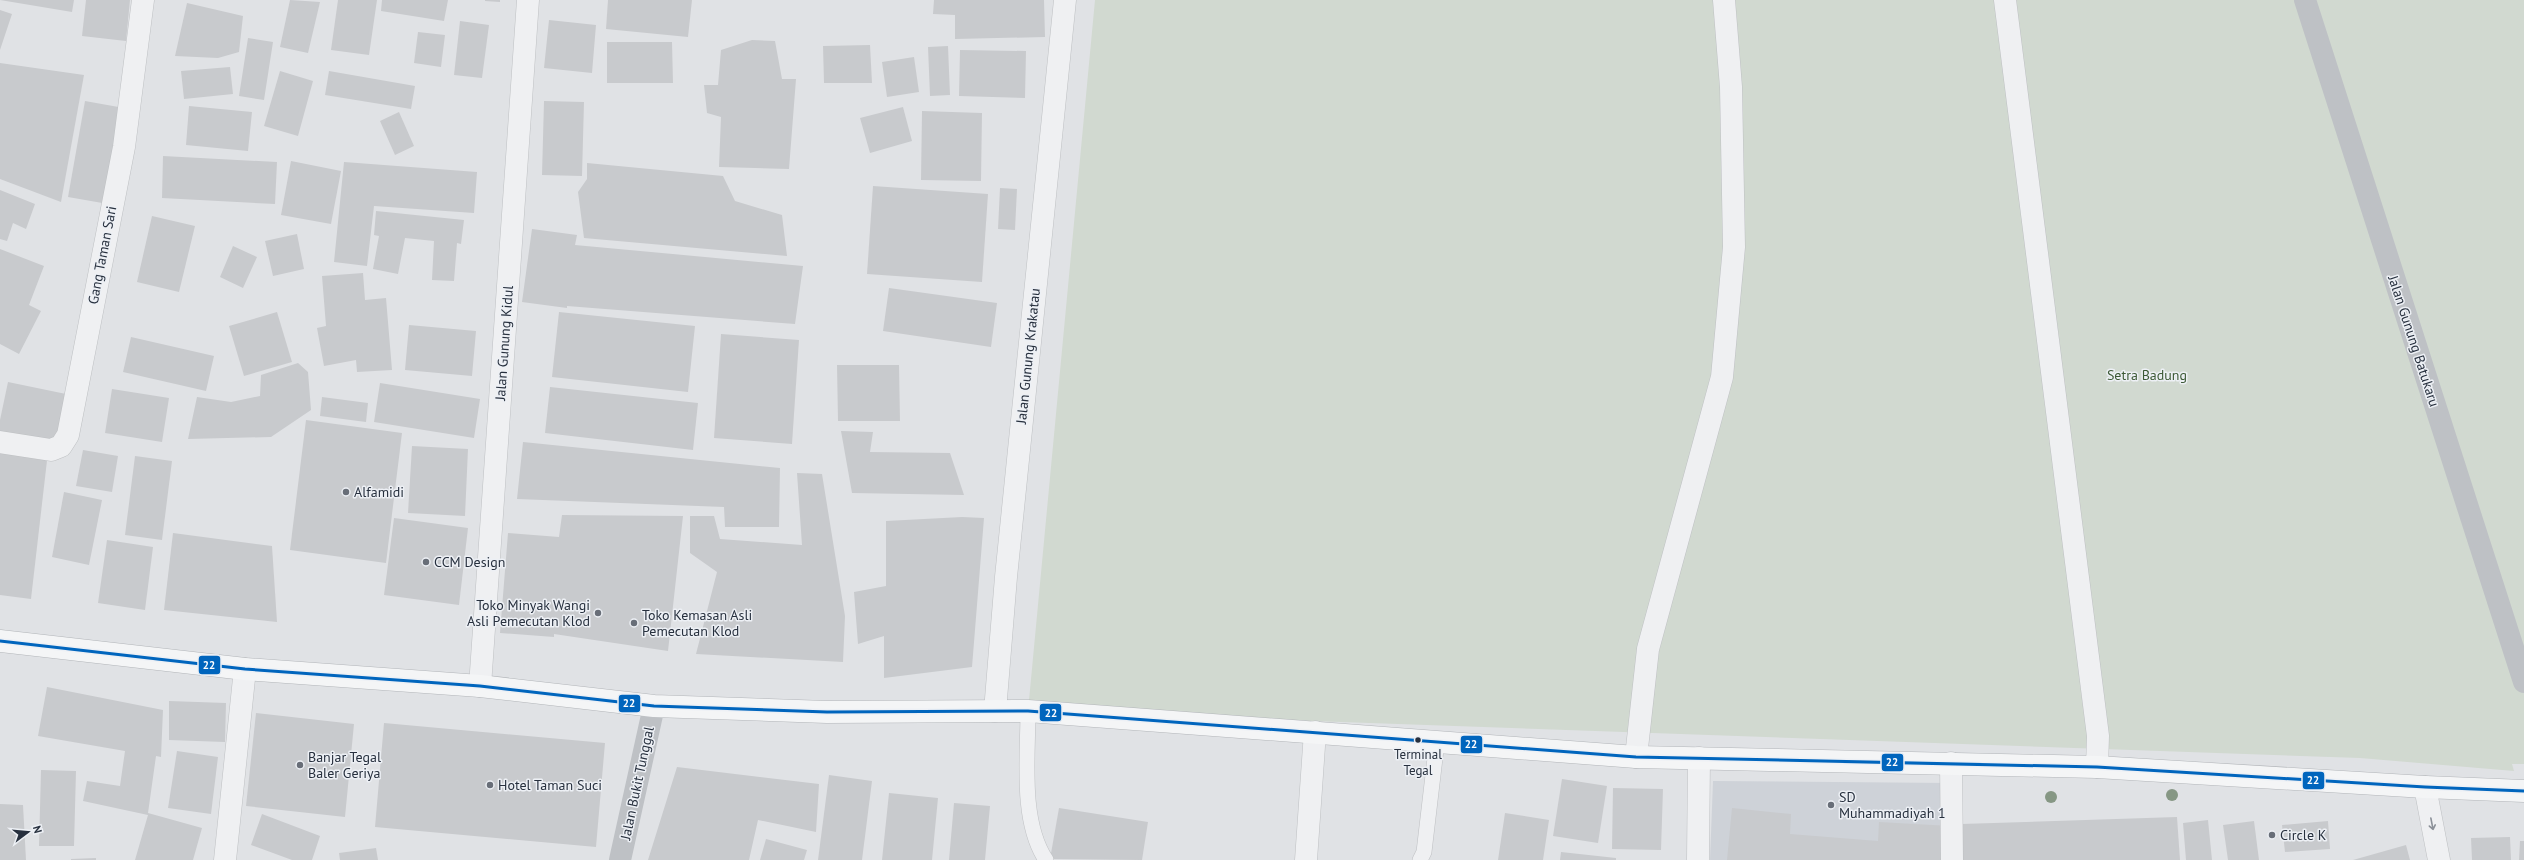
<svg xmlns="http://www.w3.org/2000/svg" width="2524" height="860" font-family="'PT Sans',sans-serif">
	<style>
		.built { fill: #ced2d8 }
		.green { fill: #d1d9d0 }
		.building { fill: #c8cacd }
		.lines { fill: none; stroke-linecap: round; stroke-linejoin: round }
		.lane-casing { stroke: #bec0c3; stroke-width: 16 }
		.street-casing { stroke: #bec0c3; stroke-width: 23 }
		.highway-casing { stroke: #b2b5b9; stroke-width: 23 }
		.lane { stroke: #eff0f2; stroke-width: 15 }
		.street { stroke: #eff0f2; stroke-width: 22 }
		.secondary { stroke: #bec1c5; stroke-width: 22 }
		.highway { stroke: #f4f5f6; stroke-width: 22 }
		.bus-1-casing { stroke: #edf0f5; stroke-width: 6 }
		.bus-1 { stroke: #0065bd; stroke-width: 3 }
		.tree { fill: #869784 }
		.oneway { stroke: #8b9098 }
		.poi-dot { fill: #686e78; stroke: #edf0f5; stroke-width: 1.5 }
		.bus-dot { fill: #27303e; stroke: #edf0f5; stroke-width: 1.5 }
		.labels { text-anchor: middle; stroke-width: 3; stroke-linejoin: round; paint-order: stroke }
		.bus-label { font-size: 13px; fill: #27303e; stroke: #edf0f5 }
		.street-label { font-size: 14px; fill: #27303e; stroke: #edf0f5 }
		.park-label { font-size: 14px; fill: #3c5935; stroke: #edf0f5 }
		.poi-label { font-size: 14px; fill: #27303e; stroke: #edf0f5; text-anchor: start }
		.line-badge { stroke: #edf0f5; stroke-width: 1.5 }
		.badge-label { font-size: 11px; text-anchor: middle; font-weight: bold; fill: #fff }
	</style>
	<rect width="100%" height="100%" fill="#e0e2e5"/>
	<polygon class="built" points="1713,781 1950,783 1950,860 1710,860"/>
	<polygon class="green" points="1095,0 2524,0 2524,764 2512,764 2514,771 2360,758 1028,711"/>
	<g class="building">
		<polygon points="0,0 74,0 72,12"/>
		<polygon points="86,0 130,0 126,41 82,36"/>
		<polygon points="290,0 320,2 308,53 280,47"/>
		<polygon points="338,0 377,0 369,55 331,50"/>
		<polygon points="382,0 448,0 444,21 381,11"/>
		<polygon points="485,0 500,0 500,2 485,1"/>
		<polygon points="608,0 692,0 688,37 606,29"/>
		<polygon points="934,0 1044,0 1045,37 955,39 955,15 933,14"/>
		<polygon points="187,3 243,16 239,52 218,58 175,56"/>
		<polygon points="0,10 12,14 0,50"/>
		<polygon points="549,20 596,25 592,73 544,68"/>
		<polygon points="460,21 489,25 482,78 454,75"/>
		<polygon points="418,32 445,35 441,67 414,63"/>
		<polygon points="248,38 273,42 264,100 239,96"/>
		<polygon points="752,40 775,41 782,79 796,79 789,169 719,167 721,117 707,113 704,85 718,85 721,50"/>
		<polygon points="607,42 672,42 673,83 607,83"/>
		<polygon points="870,45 872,83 824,83 823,46"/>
		<polygon points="948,46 950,95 930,96 928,47"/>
		<polygon points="960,50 1026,51 1025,98 959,96"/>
		<polygon points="914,57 919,92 887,97 882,62"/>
		<polygon points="0,63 84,75 61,202 0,179"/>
		<polygon points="230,67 233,94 184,99 181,71"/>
		<polygon points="280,71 313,81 298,136 264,126"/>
		<polygon points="329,71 415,86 411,109 325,95"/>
		<polygon points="85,101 124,108 108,204 68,197"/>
		<polygon points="544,101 584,102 582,176 542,175"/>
		<polygon points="189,106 252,112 248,151 186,145"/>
		<polygon points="903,107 912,141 870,153 860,118"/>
		<polygon points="922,111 982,113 981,181 921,180"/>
		<polygon points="399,112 414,146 395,155 380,121"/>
		<polygon points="163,156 277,162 275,204 162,198"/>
		<polygon points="291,161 341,171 331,224 281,215"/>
		<polygon points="344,162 477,172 474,213 374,206 367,266 334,262"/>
		<polygon points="587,163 723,176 735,201 782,215 787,256 584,238 578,192 587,179"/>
		<polygon points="873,186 988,194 982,282 867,274"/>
		<polygon points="1000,188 1017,189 1015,230 998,229"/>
		<polygon points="0,190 35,204 26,229 13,223 7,241 0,239"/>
		<polygon points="376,211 464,220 461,244 457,243 454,281 432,280 434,241 405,238 398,274 373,269 379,236 374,235"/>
		<polygon points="152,216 195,226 179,292 137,282"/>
		<polygon points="532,229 577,235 575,245 803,266 795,324 567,306 567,308 522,302"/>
		<polygon points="297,234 304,269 273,276 265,241"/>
		<polygon points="233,246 257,257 243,288 220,277"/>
		<polygon points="0,249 44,266 29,305 41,311 19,354 0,344"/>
		<polygon points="363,273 365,300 386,298 392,370 357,372 356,360 324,366 317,328 326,326 322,276"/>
		<polygon points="889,288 997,303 991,347 883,331"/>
		<polygon points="277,312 292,362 244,376 229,326"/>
		<polygon points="559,312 695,326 688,392 552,377"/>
		<polygon points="409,325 476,331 472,376 405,370"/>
		<polygon points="721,334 799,340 792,444 714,438"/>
		<polygon points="131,337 214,356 206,391 123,372"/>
		<polygon points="298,363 308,372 311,410 271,437 188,439 197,397 231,402 260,396 261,375"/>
		<polygon points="837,365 899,365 900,421 838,421"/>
		<polygon points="8,382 66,394 54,447 0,435 0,420"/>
		<polygon points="380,383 480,399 474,438 374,422"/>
		<polygon points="550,387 698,403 693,450 545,433"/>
		<polygon points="112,389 169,398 162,442 105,433"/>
		<polygon points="322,397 368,403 366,422 320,416"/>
		<polygon points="306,420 402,433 386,563 290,550"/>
		<polygon points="841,431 873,432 870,452 950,453 964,495 852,493"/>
		<polygon points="523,442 780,468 779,527 725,527 724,507 517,499"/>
		<polygon points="0,446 48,452 31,599 0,595"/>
		<polygon points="412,446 468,449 465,516 408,513"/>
		<polygon points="83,450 118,456 112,492 76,486"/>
		<polygon points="135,456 172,461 162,540 125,535"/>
		<polygon points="797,473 822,474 845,616 843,662 696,654 717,572 690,553 690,516 714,516 720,539 802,545"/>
		<polygon points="64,492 102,500 89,565 52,557"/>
		<polygon points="562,515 683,516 668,651 554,634 554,637 500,633 508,533 559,537"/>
		<polygon points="962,517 984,518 972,667 884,678 884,636 858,644 854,592 886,586 886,521"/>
		<polygon points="394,518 468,528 459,605 384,595"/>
		<polygon points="173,533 272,546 277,622 164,610"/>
		<polygon points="107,540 153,547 145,610 98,603"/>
		<polygon points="47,687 163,710 161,757 156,756 148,813 202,828 193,860 135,860 148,815 83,801 87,781 120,786 125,751 38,736"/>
		<polygon points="169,701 226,703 225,742 169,740"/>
		<polygon points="256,713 354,724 345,817 246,806"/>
		<polygon points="384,723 605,743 596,847 375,827"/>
		<polygon points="177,751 218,757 211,814 168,808"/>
		<polygon points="677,767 819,784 816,832 758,820 749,860 648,860"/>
		<polygon points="41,770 76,771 74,846 39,846"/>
		<polygon points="829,775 872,781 862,860 818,860"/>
		<polygon points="1562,779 1607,786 1598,843 1553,836"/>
		<polygon points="1613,788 1663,789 1661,850 1612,849"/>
		<polygon points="889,793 938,798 932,860 882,860"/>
		<polygon points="954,803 990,806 985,860 949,860"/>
		<polygon points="0,804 23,805 26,860 0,860"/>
		<polygon points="1059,808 1148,822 1142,860 1050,859"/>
		<polygon points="1732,808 1791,814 1790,834 1878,841 1879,822 1950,826 1950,860 1727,860"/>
		<polygon points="1505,813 1549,820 1543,860 1498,860"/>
		<polygon points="262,814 320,836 312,860 292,860 251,845"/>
		<polygon points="2177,817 2180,860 1961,860 1961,824"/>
		<polygon points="2208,820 2212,860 2186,860 2183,823"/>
		<polygon points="2254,821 2259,860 2228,860 2223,825"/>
		<polygon points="2328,821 2330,849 2285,852 2282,825"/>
		<polygon points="2510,837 2511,860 2472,860 2471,838"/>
		<polygon points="766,839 807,850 804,860 760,860"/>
		<polygon points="2520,841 2524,841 2524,860 2519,860"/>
		<polygon points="2406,845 2410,860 2353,860"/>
		<polygon points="376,848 378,860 340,860 339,853"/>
		<polygon points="1561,852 1616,858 1616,860 1560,860"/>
		<polygon points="96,858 96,860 71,860 71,859"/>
	</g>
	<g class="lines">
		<defs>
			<g id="lane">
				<path d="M 1028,711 C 1028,756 1020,821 1046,860"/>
				<polyline points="1420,860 1424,852 1437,741"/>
			</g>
			<g id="street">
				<polyline points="2005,0 2098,736 2097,767"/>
				<polyline points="0,442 51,450 61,446 68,435 124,147 143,0"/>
				<polyline points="480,686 528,0"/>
				<polyline points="995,711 1006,577 1065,0"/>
				<polyline points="1636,757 1648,649 1722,377 1734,247 1731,87 1724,0"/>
				<polyline points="1951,763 1952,860"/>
				<polyline points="2425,787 2439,860"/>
				<polyline points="225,860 245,669"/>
				<polyline points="1306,860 1315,732"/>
				<polyline points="1698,860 1699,758"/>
			</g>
			<polyline id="highway" points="0,641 245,669 480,686 654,706 827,712 1028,711 1636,757 2097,767 2425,787 2524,791"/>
		</defs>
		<use href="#lane" class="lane-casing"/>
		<use href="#street" class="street-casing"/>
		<use href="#highway" class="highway-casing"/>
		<use href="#lane" class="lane"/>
		<use href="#street" class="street"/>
		<g class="secondary">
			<polyline points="2305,0 2524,682"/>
			<polyline points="620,860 654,706"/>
		</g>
		<use href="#highway" class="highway"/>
		<defs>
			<polyline id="bus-1" points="0,641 245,669 480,686 654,706 827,712 1028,711 1636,757 2097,767 2425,787 2524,791"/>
		</defs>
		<use href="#bus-1" class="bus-1-casing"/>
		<use href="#bus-1" class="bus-1"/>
	</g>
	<g class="tree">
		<circle cx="2172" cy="795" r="6"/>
		<circle cx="2051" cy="797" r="6"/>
	</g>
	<defs><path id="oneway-shaft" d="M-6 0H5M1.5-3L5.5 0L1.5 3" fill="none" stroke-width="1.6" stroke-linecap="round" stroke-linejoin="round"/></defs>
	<use class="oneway" href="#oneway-shaft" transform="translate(2432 824) rotate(79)"/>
	<g class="poi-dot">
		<circle cx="346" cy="492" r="4"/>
		<circle cx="426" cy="562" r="4"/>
		<circle cx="598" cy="613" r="4"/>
		<circle cx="634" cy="623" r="4"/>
		<circle cx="300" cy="765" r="4"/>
		<circle cx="490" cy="785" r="4"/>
		<circle cx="1831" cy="805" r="4"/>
		<circle cx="2272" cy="835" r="4"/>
	</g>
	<circle class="bus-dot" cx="1418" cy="740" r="3.5"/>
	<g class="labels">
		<g class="bus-label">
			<text x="1418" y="759">Terminal<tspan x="1418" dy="16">Tegal</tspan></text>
		</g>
		<g class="street-label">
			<text transform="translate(102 255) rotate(-79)" y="5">Gang Taman Sari</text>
			<text transform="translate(2414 341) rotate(72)" y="5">Jalan Gunung Batukaru</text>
			<text transform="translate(504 343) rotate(-86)" y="5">Jalan Gunung Kidul</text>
			<text transform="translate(1028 356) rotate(-84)" y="5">Jalan Gunung Krakatau</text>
			<text transform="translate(637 783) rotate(-78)" y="5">Jalan Bukit Tunggal</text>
		</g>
		<g class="park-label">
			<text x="2147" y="380">Setra Badung</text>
		</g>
		<g class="poi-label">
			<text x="354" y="497">Alfamidi</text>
			<text x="434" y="567">CCM Design</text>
			<text x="590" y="610" text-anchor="end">Toko Minyak Wangi<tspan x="590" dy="16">Asli Pemecutan Klod</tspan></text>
			<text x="642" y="620">Toko Kemasan Asli<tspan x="642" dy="16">Pemecutan Klod</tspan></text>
			<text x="308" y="762">Banjar Tegal<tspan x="308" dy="16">Baler Geriya</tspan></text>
			<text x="498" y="790">Hotel Taman Suci</text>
			<text x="1839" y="802">SD<tspan x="1839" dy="16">Muhammadiyah 1</tspan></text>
			<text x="2280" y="840">Circle K</text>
		</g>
	</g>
	<g class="line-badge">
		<rect x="198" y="655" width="23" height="20" rx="4" fill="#0065bd"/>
		<rect x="618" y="694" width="23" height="19" rx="4" fill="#0065bd"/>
		<rect x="1039" y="703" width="23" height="19" rx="4" fill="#0065bd"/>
		<rect x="1460" y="735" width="23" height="19" rx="4" fill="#0065bd"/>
		<rect x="1881" y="753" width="23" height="19" rx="4" fill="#0065bd"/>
		<rect x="2302" y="771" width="23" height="19" rx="4" fill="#0065bd"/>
	</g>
	<g class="badge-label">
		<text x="209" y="669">22</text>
		<text x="629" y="707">22</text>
		<text x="1051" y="717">22</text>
		<text x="1471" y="748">22</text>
		<text x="1892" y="766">22</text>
		<text x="2313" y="784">22</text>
	</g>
	<g transform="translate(28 832) rotate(74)" stroke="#edf0f5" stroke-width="3" paint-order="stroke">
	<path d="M0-3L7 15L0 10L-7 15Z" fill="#27303e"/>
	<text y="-6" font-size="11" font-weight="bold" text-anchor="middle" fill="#27303e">N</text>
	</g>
</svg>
